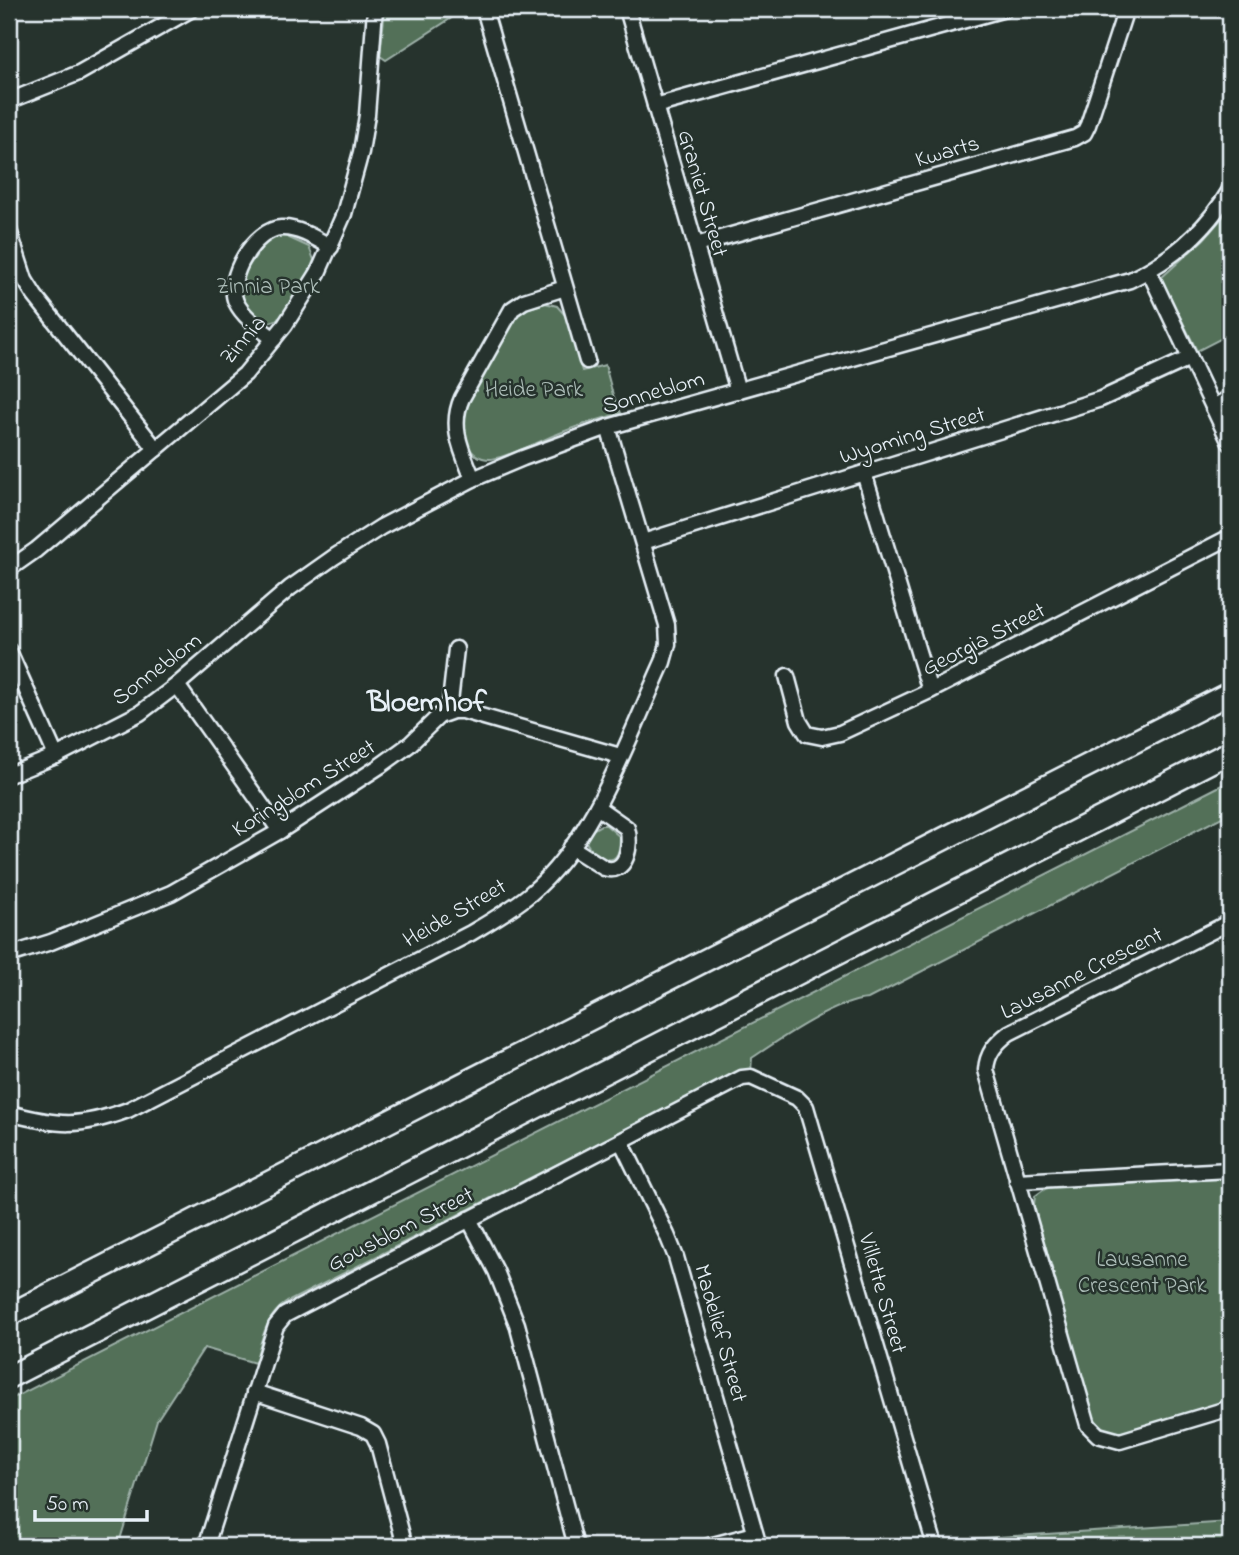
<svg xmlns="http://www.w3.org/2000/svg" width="1239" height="1555" font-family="'Indie Flower',sans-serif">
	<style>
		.green { fill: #527058; stroke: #9db0a8; stroke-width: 2 }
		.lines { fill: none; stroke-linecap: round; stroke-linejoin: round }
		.minor-casing { stroke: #e8f1f8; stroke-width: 19 }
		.highway-casing { stroke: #e8f1f8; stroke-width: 26 }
		.minor { stroke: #26332d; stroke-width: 14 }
		.highway { stroke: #26332d; stroke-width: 21 }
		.labels { text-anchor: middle; stroke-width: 5; stroke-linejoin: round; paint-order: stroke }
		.street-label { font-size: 23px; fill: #e8f1f8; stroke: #26332d }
		.park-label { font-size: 23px; fill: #acbdb8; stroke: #26332d }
		.district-label { font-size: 30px; font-weight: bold; fill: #e8f1f8; stroke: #26332d }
	</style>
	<rect width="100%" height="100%" fill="#26332d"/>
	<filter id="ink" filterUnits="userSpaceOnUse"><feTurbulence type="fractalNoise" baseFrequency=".0143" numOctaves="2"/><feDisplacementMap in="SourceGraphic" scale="14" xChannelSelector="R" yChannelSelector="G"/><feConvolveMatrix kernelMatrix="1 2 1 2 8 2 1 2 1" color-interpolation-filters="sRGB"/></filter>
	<g filter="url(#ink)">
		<g class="green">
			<polygon points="385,9 458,9 456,15 386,60 380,56"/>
			<polygon points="1230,209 1230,334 1197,351 1161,278 1204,239"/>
			<path d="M 285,236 L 309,247 L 314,260 C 310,272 287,314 276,320 C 258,330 238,301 240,284 C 242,274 250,264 256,256 C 264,243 269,236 285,236 Z"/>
			<path d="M 545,303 L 557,306 L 565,315 L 582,371 L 605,365 L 613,395 L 621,413 C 601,419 580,425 560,433 C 544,439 505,459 490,459 C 467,459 460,433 464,415 C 468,394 503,333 516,315 L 523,310 Z"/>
			<path d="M 1230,781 L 1230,813 L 868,999 C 835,1001 780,1039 752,1058 L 751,1071 L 734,1074 L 287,1302 C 265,1316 262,1340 255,1363 L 204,1348 L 157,1420 L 118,1546 L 9,1546 L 9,1400 Z"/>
			<path d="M 601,825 L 606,825 L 620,837 C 620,853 616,868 598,854 C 592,850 589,848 586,842 L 591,831 Z"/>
			<path d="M 1221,1179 L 1230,1181 L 1230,1400 L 1124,1432 C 1110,1434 1100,1429 1093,1416 L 1033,1213 L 1035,1196 L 1045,1189 L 1051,1187 Z"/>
			<polygon points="1230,1522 1230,1546 941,1546 939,1541"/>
		</g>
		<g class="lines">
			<defs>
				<g id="minor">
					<polyline points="484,9 587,361"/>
					<polyline points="627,9 738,391"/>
					<polyline points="9,101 79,73 192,9"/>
					<polyline points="655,106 1005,9"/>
					<polyline points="9,230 25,280 35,296 156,449"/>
					<polyline points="696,245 1075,138 1084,133 1088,125 1126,9"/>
					<polyline points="1149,271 1230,443"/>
					<path d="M 274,339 C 261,329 243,317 236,302 C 225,278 255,229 281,228 C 298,227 317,239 331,247"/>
					<polyline points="1213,407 1230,398"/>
					<polyline points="864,473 930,691"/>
					<path d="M 473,479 C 462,451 449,427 462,398 L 512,309 L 524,301 L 565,288"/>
					<polyline points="643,542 1101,399 1190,358"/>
					<polyline points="9,569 36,550 245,374 285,325 318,273 344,214 361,152 367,115 375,9"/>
					<polyline points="9,651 56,756"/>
					<polyline points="787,676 799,721 807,734 822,737 840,733 930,691 1230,537"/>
					<polyline points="177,685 280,831"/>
					<polyline points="449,711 456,649"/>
					<path d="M 9,775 L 56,756 L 140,713 L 177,685 L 290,588 L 334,557 L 381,527 L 473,479 L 523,458 L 608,427 L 1130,280 C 1172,260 1206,230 1230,190"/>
					<path d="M 571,847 L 604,868 C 627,876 632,844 627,828 L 597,807"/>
					<path d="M 1230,922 L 1009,1033 C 996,1043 987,1053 986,1070 L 1088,1425 L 1098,1435 L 1120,1441 L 1230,1408"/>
					<polyline points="9,955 51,942 171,893 280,831 380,766 409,745 439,716 453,711 463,711 620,756"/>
					<path d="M 9,1113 C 58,1126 79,1128 128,1110 L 471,933 C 491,921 512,909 530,894 C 594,841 629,736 663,662 L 668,644 L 667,625 L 608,427"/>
					<polyline points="621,1141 667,1235 676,1257 759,1546"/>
					<polyline points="1017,1181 1230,1170"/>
					<polyline points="469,1219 496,1271 517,1324 576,1546"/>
					<polyline points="254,1392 361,1427 373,1434 378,1444 405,1546"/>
					<polyline points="206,1546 270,1344 276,1326 285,1315 742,1078 751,1077 797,1098 806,1107 935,1546"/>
					<polyline points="709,1546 755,1534"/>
				</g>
				<g id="highway">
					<polyline points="9,1315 1230,693"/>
					<polyline points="9,1377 1230,752"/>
				</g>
			</defs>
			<use href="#minor" class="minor-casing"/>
			<use href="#highway" class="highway-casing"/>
			<use href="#minor" class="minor"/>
			<use href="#highway" class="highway"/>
		</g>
	</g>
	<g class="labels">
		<g class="street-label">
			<text transform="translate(947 150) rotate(-16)" y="8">Kwarts</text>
			<text transform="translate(704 193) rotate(74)" y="8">Graniet Street</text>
			<text transform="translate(242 339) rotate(-49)" y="8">Zinnia</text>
			<text transform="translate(653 391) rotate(-16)" y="8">Sonneblom</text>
			<text transform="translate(912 434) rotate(-17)" y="8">Wyoming Street</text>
			<text transform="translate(983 638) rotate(-27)" y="8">Georgia Street</text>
			<text transform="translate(156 668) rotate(-37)" y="8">Sonneblom</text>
			<text transform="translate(303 787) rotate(-32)" y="8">Koringblom Street</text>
			<text transform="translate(454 912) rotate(-30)" y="8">Heide Street</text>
			<text transform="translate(1081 972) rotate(-27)" y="8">Lausanne Crescent</text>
			<text transform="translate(400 1228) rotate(-27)" y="8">Gousblom Street</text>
			<text transform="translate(884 1293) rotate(74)" y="8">Villette Street</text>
			<text transform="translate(722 1333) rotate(74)" y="8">Madelief Street</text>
		</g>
		<g class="park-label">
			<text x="268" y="293">Zinnia Park</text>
			<text x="534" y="396">Heide Park</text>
			<text x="1142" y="1266">Lausanne<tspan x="1142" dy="26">Crescent Park</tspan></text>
		</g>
		<g class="district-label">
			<text x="427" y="711">Bloemhof</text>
		</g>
	</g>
	<rect width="1239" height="1555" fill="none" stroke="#26332d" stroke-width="35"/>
	<rect x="18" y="18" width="1204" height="1520" fill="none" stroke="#e8f1f8" stroke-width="2.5" filter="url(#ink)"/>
	<path d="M35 1510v10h112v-10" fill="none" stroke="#e8f1f8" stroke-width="3.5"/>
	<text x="46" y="1510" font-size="21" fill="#e8f1f8" stroke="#26332d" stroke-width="5" paint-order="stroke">50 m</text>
</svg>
